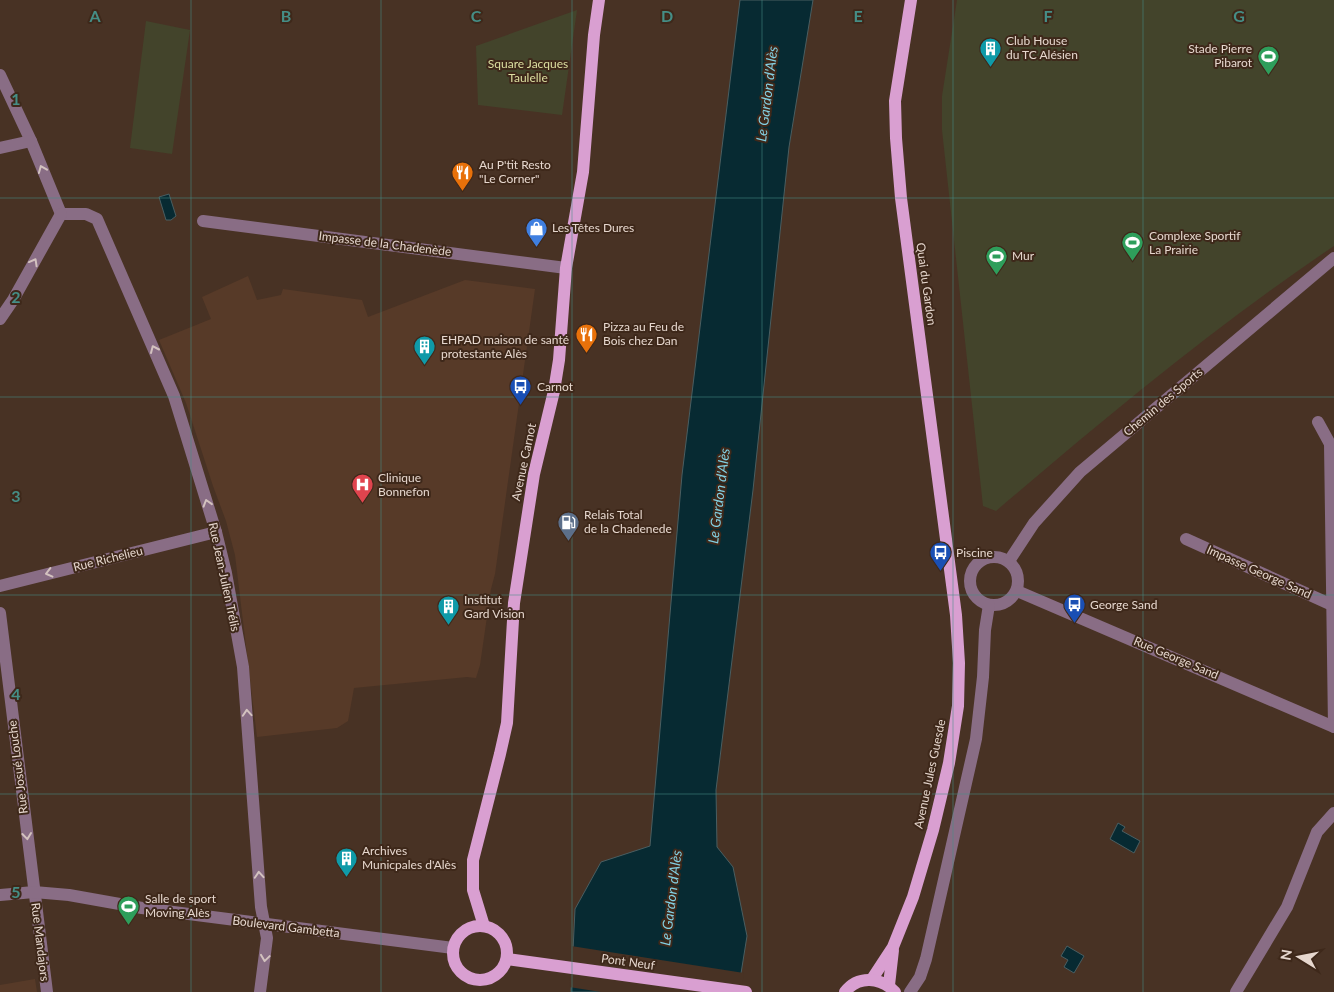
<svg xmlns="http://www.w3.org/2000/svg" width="1334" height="992" font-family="Lato,sans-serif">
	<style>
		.built { fill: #573a28 }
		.green { fill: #43442b }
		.water { fill: #072a32; stroke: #4a5e61 }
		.pier { fill: #483224 }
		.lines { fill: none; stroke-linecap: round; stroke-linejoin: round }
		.minor { stroke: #896d85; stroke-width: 12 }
		.major { stroke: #d99fd1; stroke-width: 12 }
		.oneway { stroke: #d3c2bf }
		.grid { fill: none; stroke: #458e86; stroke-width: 1; stroke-opacity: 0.55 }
		.labels { text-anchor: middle; stroke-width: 4; stroke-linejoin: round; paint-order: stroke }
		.poi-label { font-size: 12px; fill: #e6d7ce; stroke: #3e281a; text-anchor: start }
		.park-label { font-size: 12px; fill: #dcdfa1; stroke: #3e281a }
		.street-label { font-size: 12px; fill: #e6d7ce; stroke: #3e281a }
		.water-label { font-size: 14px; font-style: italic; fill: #83d1e4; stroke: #3e281a }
		.grid-label { font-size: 16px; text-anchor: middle; font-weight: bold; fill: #458e86; stroke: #3e281a; stroke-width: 4; stroke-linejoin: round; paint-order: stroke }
	</style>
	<rect width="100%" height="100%" fill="#483224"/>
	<g class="built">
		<polygon points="248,276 257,300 281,295 283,289 362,300 368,317 465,280 535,289 495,574 491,589 480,665 476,678 467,677 354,688 348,721 337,728 257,737 235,555 226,521 213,486 186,403 159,340 211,319 202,297"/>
		<polygon points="35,979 37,992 0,992 0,985"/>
	</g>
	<g class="green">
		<path d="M 957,0 L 1334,0 L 1334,246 C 1215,326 1105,418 996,511 L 983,506 L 942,130 L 942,96 Z"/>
		<polygon points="577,10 562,115 478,105 476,46"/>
		<polygon points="146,21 190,30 172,154 130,148"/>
	</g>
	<g class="water">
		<polygon points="740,0 813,0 789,147 753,490 716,790 717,847 733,867 747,936 738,992 571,992 575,909 601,862 650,846 682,475"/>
		<polygon points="169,194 176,216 171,220 166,220 159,197"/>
		<polygon points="1118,823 1125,827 1122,831 1140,841 1134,853 1110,839"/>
		<polygon points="1067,946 1084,956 1074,973 1064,967 1068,960 1061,956"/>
	</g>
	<polygon class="pier" points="571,946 744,973 741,992 601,992 569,987"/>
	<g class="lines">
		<g class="minor">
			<polyline points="0,75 31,141 61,214"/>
			<polyline points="0,148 31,141"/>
			<polyline points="61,214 86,214 97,219 174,396 216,532 226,573 243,667 261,907 267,938 260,992"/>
			<polyline points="203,221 566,268"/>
			<polyline points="0,319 13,300 61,214"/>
			<polyline points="1318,422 1330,444 1334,727"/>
			<polyline points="1186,539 1332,605"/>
			<circle cx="994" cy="581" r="24"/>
			<polyline points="1009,561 1034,523 1080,472 1334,258"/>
			<polyline points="0,586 216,532"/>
			<polyline points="1017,591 1334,727"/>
			<polyline points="0,613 47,992"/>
			<polyline points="0,895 34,892 69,895 142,908 453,948"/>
			<polyline points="910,992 920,977 926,959 976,739 983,677 985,630 989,605"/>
			<polyline points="1236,992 1287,907 1317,832 1334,813"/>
		</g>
		<g class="major">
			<circle cx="480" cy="953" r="27"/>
			<polyline points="484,926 473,890 473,860 500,754 507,723 514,603 534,474 554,391 559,360 566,268 583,172 594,35 599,0"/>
			<polyline points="507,959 746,992"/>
			<polyline points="872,979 893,947 913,897 933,830 949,763 958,706 959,663 956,615 901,198 896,138 895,101 911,0"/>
			<polyline points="889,985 893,950"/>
			<path d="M 845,992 C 858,975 881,977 895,992"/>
		</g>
	</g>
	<defs><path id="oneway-chevron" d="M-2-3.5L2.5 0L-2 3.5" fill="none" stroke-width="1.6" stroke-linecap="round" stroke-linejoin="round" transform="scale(1.25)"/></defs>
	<g class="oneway">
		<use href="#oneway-chevron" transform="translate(42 169) rotate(-112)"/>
		<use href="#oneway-chevron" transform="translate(34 262) rotate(-61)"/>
		<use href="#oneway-chevron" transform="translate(154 349) rotate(-114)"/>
		<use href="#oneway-chevron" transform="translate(207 503) rotate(-107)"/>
		<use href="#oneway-chevron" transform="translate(49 573) rotate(166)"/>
		<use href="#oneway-chevron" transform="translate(247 713) rotate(-94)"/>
		<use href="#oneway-chevron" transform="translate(27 836) rotate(83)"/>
		<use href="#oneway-chevron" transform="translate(259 875) rotate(-94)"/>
		<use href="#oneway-chevron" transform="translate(265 958) rotate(98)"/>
	</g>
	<path class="grid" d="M 191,0 L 191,992M 381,0 L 381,992M 572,0 L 572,992M 762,0 L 762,992M 953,0 L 953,992M 1143,0 L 1143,992M 0,198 L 1334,198M 0,397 L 1334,397M 0,595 L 1334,595M 0,794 L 1334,794"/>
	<defs>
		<symbol id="building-pin" viewBox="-11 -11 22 30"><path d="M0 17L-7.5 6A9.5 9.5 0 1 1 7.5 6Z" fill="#0f9aa8" stroke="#3e281a"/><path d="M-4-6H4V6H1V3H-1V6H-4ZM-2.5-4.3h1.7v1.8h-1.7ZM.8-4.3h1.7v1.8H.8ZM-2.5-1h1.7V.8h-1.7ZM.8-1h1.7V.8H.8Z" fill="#fff"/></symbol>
		<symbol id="stadium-pin" viewBox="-11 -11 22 30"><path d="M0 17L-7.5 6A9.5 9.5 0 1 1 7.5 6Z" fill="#2e9e5b" stroke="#3e281a"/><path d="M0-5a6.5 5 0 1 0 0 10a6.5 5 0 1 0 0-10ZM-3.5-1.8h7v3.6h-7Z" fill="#fff"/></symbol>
		<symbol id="restaurant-pin" viewBox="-11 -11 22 30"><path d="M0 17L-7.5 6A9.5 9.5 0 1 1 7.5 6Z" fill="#e8710a" stroke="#3e281a"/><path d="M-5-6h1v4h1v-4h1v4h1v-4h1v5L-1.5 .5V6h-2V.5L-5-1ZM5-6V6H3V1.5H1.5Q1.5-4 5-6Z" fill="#fff"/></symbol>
		<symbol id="shop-pin" viewBox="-11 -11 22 30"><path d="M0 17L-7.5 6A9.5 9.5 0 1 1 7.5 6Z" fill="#3f7fe0" stroke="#3e281a"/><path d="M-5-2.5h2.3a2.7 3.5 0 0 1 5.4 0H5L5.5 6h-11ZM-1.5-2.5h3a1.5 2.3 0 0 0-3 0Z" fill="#fff"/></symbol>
		<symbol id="bus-pin" viewBox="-11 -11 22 30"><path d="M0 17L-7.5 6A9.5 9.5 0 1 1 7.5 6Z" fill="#1a4fb4" stroke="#3e281a"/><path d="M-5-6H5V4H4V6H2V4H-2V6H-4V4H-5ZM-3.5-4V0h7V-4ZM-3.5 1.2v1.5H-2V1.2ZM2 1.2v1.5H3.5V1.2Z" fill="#fff"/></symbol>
		<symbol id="hospital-pin" viewBox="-11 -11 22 30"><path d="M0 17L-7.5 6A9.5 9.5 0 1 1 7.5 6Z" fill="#e0444e" stroke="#3e281a"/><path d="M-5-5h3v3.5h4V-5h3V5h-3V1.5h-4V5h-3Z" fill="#fff"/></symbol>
		<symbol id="fuel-pin" viewBox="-11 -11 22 30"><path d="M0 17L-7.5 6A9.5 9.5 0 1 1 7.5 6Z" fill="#5c6f8a" stroke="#3e281a"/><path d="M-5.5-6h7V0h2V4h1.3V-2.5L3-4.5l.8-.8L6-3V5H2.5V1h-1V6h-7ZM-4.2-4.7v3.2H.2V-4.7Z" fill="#fff"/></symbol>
	</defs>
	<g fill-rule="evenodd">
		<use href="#building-pin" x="978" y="36" width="25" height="34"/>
		<use href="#stadium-pin" x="1256" y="44" width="25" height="34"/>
		<use href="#restaurant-pin" x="450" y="160" width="25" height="34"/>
		<use href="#shop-pin" x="524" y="216" width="25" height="34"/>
		<use href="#stadium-pin" x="1120" y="230" width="25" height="34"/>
		<use href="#stadium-pin" x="984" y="244" width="25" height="34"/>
		<use href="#restaurant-pin" x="574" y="322" width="25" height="34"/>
		<use href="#building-pin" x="412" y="334" width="25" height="34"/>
		<use href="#bus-pin" x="508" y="374" width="25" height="34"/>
		<use href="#hospital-pin" x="350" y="472" width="25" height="34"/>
		<use href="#fuel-pin" x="556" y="510" width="25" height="34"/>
		<use href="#bus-pin" x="928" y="540" width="25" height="34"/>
		<use href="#bus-pin" x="1062" y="592" width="25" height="34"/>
		<use href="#building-pin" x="436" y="594" width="25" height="34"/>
		<use href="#building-pin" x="334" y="846" width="25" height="34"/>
		<use href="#stadium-pin" x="116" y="894" width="25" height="34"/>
	</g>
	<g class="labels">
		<g class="poi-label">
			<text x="1006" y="45">Club House<tspan x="1006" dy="14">du TC Alésien</tspan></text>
			<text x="1252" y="53" text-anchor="end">Stade Pierre<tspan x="1252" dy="14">Pibarot</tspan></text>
			<text x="479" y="169">Au P'tit Resto<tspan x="479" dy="14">"Le Corner"</tspan></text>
			<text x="552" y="232">Les Têtes Dures</text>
			<text x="1149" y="240">Complexe Sportif<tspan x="1149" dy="14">La Prairie</tspan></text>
			<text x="1012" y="260">Mur</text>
			<text x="603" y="331">Pizza au Feu de<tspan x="603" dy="14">Bois chez Dan</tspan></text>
			<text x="441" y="344">EHPAD maison de santé<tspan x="441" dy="14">protestante Alès</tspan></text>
			<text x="537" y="391">Carnot</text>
			<text x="378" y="482">Clinique<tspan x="378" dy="14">Bonnefon</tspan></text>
			<text x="584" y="519">Relais Total<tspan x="584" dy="14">de la Chadenede</tspan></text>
			<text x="956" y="557">Piscine</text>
			<text x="464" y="604">Institut<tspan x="464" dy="14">Gard Vision</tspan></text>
			<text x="1090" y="609">George Sand</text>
			<text x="362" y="855">Archives<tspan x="362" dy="14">Municpales d'Alès</tspan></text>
			<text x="145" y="903">Salle de sport<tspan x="145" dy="14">Moving Alès</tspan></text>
		</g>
		<g class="park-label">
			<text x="528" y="68">Square Jacques<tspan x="528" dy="14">Taulelle</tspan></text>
		</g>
		<g class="street-label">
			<text transform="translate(385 244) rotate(7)" y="4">Impasse de la Chadenède</text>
			<text transform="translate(926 284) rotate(82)" y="4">Quai du Gardon</text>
			<text transform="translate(1163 402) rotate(-40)" y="4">Chemin des Sports</text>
			<text transform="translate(524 462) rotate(-78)" y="4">Avenue Carnot</text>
			<text transform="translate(108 559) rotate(-14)" y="4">Rue Richelieu</text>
			<text transform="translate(1259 572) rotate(24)" y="4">Impasse George Sand</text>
			<text transform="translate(224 577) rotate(78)" y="4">Rue Jean-Julien Trélis</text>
			<text transform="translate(1176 658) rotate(23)" y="4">Rue George Sand</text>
			<text transform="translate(18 767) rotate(-97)" y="4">Rue Josué Louche</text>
			<text transform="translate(930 774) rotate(-78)" y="4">Avenue Jules Guesde</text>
			<text transform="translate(286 927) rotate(7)" y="4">Boulevard Gambetta</text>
			<text transform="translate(40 942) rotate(83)" y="4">Rue Mandajors</text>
			<text transform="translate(628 962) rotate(8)" y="4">Pont Neuf</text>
		</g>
		<g class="water-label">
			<text transform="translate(767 94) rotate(-83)" y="5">Le Gardon d'Alès</text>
			<text transform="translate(719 496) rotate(-83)" y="5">Le Gardon d'Alès</text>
			<text transform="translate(671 898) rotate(-83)" y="5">Le Gardon d'Alès</text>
		</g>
	</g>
	<g class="grid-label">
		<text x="95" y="22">A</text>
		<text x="286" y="22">B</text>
		<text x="476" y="22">C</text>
		<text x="667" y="22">D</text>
		<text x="858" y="22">E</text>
		<text x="1048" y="22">F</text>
		<text x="1239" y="22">G</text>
		<text x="16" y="105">1</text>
		<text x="16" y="303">2</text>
		<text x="16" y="502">3</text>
		<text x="16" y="700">4</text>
		<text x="16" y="898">5</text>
	</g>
	<g transform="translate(1299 957) rotate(280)" stroke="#3e281a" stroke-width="4" paint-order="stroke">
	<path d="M0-4L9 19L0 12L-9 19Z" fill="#e6d7ce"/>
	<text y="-8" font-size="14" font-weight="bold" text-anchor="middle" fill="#e6d7ce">N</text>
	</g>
</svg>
